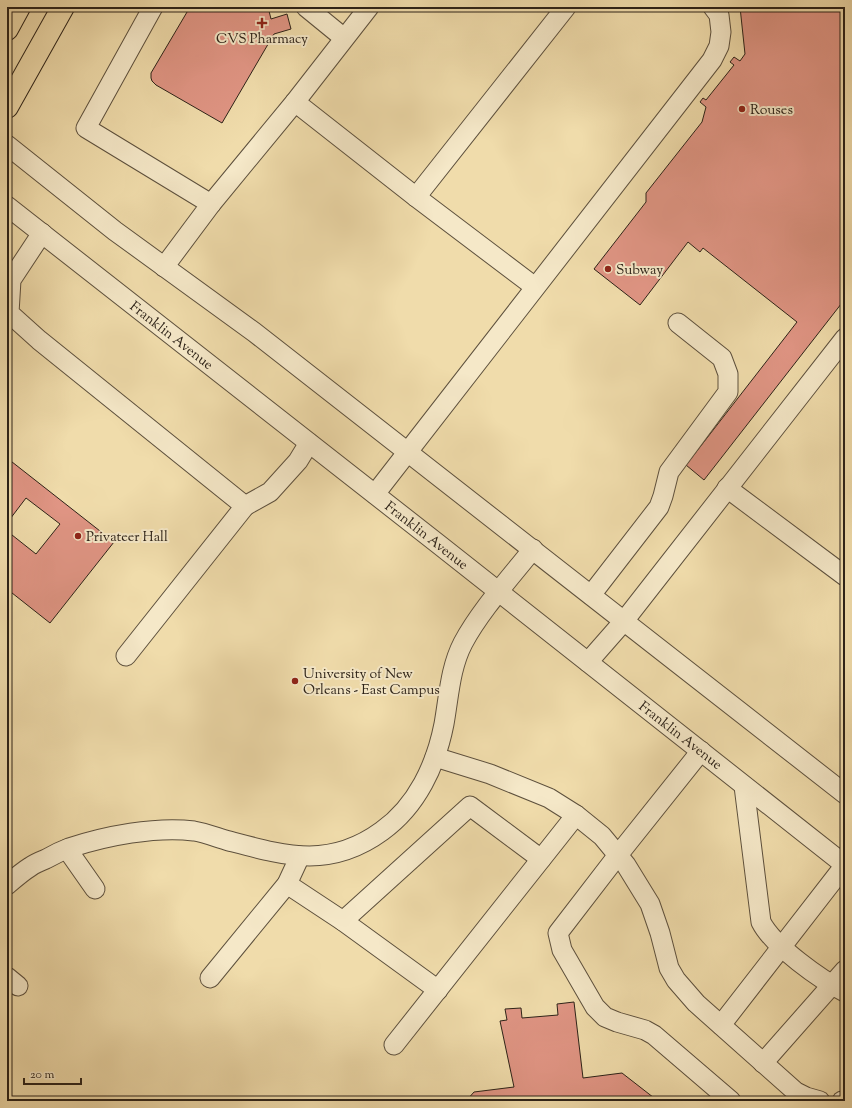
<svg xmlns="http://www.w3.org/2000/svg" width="852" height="1108" font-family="'Sorts Mill Goudy',serif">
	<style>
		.building { fill: #e09584; stroke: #2c2218 }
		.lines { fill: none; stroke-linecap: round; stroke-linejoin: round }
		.minor-casing { stroke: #5d503d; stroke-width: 21 }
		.major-casing { stroke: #2c2218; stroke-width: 24 }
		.minor { stroke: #f5e8c8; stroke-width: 19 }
		.major { stroke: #f0dcab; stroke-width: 22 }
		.poi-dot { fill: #8f2418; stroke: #f5e8c8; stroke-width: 1.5 }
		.labels { text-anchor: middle; stroke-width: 4; stroke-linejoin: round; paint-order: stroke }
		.poi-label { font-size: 14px; fill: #2c2218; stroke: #f5e8c8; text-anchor: start }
		.street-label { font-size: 14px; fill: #2c2218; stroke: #f5e8c8 }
	</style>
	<rect width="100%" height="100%" fill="#f0dcab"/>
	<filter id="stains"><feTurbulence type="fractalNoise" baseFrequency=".005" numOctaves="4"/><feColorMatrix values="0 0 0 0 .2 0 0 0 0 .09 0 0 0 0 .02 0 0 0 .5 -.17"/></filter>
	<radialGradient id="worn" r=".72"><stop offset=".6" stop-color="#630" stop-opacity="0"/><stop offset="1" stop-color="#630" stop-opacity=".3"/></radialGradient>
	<g class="building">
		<polygon points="190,7 268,7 271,19 287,14 291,29 274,34 222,123 156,85 152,81 151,78 151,73"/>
		<polygon points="740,7 845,7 845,299 704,480 686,465 797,322 703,248 700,252 688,242 640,305 594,269 646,202 646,193 702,122 706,107 700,102 703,98 706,100 734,65 730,62 734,57 740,61 745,54"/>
		<polygon points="7,458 114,542 50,623 7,589 7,531 36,554 60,524 26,498 7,523"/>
		<polygon points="574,1002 583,1078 622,1073 658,1101 466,1101 474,1092 514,1087 500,1021 507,1020 505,1009 521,1008 522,1018 558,1015 557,1004"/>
	</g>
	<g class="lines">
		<defs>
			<g id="minor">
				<polyline points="153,7 86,128 211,204 164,267"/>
				<polyline points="306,7 344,38"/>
				<polyline points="369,7 295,102 416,197 535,287"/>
				<polyline points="7,145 115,231 254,332 845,794"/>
				<polyline points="416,197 566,7"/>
				<polyline points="211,204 295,102"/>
				<polyline points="7,206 437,543 845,865"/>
				<polyline points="42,233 11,280 9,313 39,340 245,506 270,492 298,461 309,443"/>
				<polyline points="727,488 845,576"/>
				<polyline points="375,494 712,60 719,46 721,32 719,15 713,7"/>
				<polyline points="591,595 659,507 663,496 669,472 728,392 728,374 722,358 678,323"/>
				<polyline points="126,656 245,506"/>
				<polyline points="588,662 624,621 845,338"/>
				<polyline points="701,751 618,855 558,933 562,950 595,1007 605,1017 617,1022 645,1030 654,1035 731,1101"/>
				<polyline points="435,757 490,774 549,798 576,815 602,836 626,865 650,904 660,933 669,968 676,980 696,1003 796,1092 806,1097 820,1101"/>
				<path d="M 744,786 L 761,922 C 773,946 821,980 845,992"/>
				<polyline points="67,849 95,889"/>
				<polyline points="287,884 343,921 438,990"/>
				<path d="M 7,885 C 14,879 22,872 30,867 C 34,864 41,861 46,859 C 53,855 61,851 69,848 C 105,836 156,826 194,831 C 206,833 218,838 229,841 C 286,856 330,869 382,831 C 417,806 436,765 444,724 C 449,696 450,668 463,643 C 480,611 510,578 533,549"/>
				<polyline points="343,921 470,806 541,859"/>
				<polyline points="7,977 18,986"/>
				<polyline points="210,978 287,884 300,856"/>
				<polyline points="721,1025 845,865"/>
				<polyline points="394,1045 576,815"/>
				<polyline points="763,1063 845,970"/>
				<polyline points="842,1101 845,1101"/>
			</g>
			<g id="major">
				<polyline points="7,29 19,7"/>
				<polyline points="7,107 63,7"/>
			</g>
		</defs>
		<use href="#minor" class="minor-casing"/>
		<use href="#major" class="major-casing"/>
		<use href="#minor" class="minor"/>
		<use href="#major" class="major"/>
	</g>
	<g class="poi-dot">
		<path d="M260 17h4v4h4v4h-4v4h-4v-4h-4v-4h4z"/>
		<circle cx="742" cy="109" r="4"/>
		<circle cx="608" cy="269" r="4"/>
		<circle cx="78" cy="536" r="4"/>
		<circle cx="295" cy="681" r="4"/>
	</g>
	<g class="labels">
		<g class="poi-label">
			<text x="262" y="43" text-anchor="middle">CVS Pharmacy</text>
			<text x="750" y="114">Rouses</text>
			<text x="616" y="274">Subway</text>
			<text x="86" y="541">Privateer Hall</text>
			<text x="303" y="678">University of New<tspan x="303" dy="16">Orleans - East Campus</tspan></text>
		</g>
		<g class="street-label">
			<text transform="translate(172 335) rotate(38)" y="5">Franklin Avenue</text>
			<text transform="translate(427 535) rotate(38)" y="5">Franklin Avenue</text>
			<text transform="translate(681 735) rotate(38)" y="5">Franklin Avenue</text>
		</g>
	</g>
	<rect width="852" height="1108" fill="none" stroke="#f0dcab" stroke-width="24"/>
	<rect x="8" y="8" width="836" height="1092" fill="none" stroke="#2c2218" stroke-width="2"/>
	<rect x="12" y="12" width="828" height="1084" fill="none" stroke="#2c2218"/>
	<path d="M24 1078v6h57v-6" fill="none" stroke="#2c2218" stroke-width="2"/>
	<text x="30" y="1078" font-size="12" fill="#2c2218" stroke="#f5e8c8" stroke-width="3" paint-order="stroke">20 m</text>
	<rect width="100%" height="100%" filter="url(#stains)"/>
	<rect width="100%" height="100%" fill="url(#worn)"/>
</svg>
